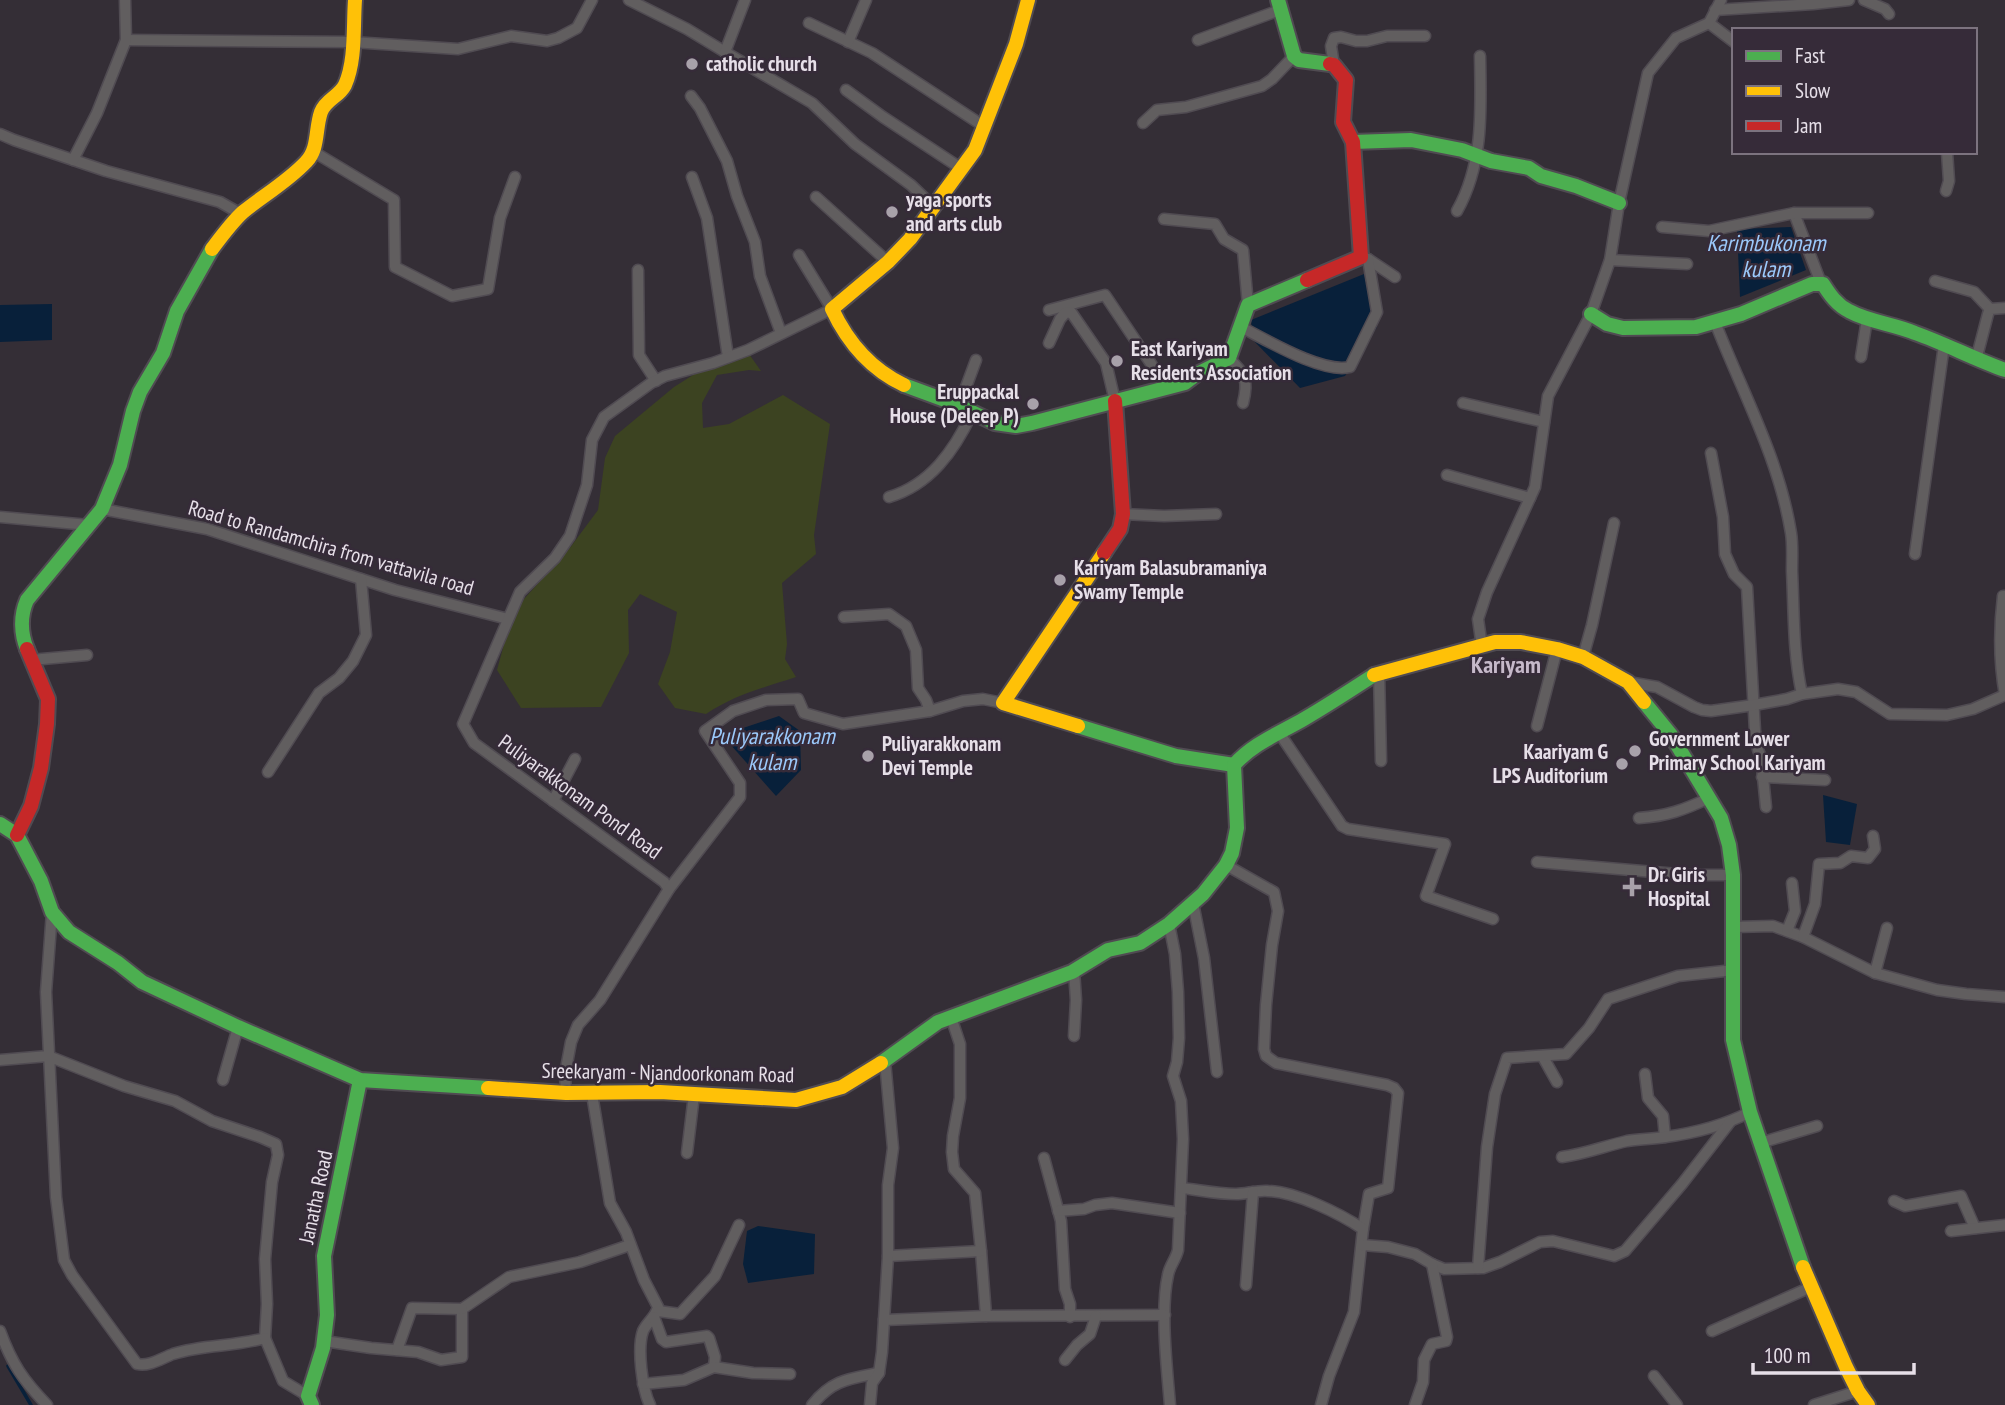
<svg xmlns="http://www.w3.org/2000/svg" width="2005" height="1405" font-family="'PT Sans Narrow',sans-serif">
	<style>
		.green { fill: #3c4321 }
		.water { fill: #08203a }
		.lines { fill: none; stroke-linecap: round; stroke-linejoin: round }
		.stream { stroke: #08203a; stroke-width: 3.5 }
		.street-casing { stroke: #504b52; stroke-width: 13 }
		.fast-casing { stroke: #504b52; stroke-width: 18 }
		.slow-casing { stroke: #504b52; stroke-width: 18 }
		.jam-casing { stroke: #504b52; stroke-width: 18 }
		.street { stroke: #615e5f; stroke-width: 10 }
		.fast { stroke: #4caf50; stroke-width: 14 }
		.slow { stroke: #ffc107; stroke-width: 14 }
		.jam { stroke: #c62828; stroke-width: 14 }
		.poi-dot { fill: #a8a1aa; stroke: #362b39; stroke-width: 2.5 }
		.labels { text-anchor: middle; stroke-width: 5; stroke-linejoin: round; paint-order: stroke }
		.poi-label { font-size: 21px; font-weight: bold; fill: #e6dfe8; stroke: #362b39; text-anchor: start }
		.street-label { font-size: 21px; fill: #e6dfe8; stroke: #362b39 }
		.water-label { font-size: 23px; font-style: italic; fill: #9bc9fb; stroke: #362b39 }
		.quarter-label { font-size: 24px; font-weight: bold; fill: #c6b9ca; stroke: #362b39 }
	</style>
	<rect width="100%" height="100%" fill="#342e36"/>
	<path class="green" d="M 749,354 L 761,371 L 749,370 L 717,375 L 702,403 L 703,428 L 729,424 L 783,395 L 830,424 L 814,535 L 816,554 L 782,583 L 787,644 L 785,659 L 796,677 C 763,688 736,694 706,714 L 675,708 L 658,684 L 670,652 L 677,612 L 640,594 L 628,610 L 629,653 L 601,707 L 521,708 L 497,670 L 509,626 L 524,599 L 569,549 L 598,510 L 605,458 L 615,436 L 674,387 L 701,370 Z"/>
	<g class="water">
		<polygon points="1791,227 1806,270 1740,297 1737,229"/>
		<polygon points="1364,274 1377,327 1345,376 1300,388 1253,340 1251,320"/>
		<polygon points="52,304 52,340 0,342 0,305"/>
		<polygon points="779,716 800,731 801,770 776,796 722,735"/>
		<polygon points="1823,795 1857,804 1850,845 1826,842"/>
		<polygon points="758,1226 815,1234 814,1274 748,1283 743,1264 747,1231"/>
	</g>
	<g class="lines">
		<polyline class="stream" points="8,1366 31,1405"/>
		<defs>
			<g id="street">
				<polyline points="629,0 687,29 725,52"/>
				<polyline points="745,0 725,52 812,103 855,144 911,185 933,206"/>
				<polyline points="1864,0 1885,9 1889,14"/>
				<polyline points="1715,10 1813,4 1849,0"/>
				<polyline points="809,23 872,53 985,127"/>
				<polyline points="1709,23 1734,42"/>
				<polyline points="126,40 352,42 458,49 511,36 547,41 558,38 577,28 592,0"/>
				<polyline points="1198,40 1280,10"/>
				<polyline points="848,42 866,0"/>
				<polyline points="1334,65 1331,46 1334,38 1341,37 1356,41 1367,41 1387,36 1425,36"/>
				<polyline points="846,90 883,117 962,169"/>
				<polyline points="691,96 700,108 727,161 737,196 755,242 760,276 781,333"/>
				<polyline points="1143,123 1157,110 1186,107 1262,86 1272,79 1294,56"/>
				<polyline points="0,134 14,140 106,171 220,202 241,214"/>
				<polyline points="314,152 394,200 395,267 452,296 488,289 500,218 515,177"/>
				<polyline points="73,160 97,113 126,40 125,0"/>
				<polyline points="692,177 707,218 728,357"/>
				<polyline points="1946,191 1949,181 1947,152"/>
				<polyline points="816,197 888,262"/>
				<path d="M 1457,211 C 1484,163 1481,109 1480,56"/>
				<polyline points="1794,213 1821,283"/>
				<polyline points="1164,219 1215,224 1224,239 1243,250 1248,305"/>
				<polyline points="1662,227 1709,231 1794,213 1868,213"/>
				<polyline points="1368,259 1395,277"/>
				<polyline points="1610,260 1687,264"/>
				<polyline points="638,270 639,355 656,381"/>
				<polyline points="1935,281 1974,292 1990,309"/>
				<polyline points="1049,310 1105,295 1168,389"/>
				<path d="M 1715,322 C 1742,392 1779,458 1791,533 C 1793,545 1792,558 1792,571 C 1794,611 1793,654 1802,694"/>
				<path d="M 1239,326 C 1265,339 1322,374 1350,367 L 1377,312 L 1368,259 L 1361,257"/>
				<polyline points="1049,343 1060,319 1065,313 1071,312 1106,363 1115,401"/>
				<polyline points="1861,357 1867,319"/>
				<path d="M 1229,358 C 1245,375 1249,379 1243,403"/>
				<polyline points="1976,360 1988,314 1990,309 2005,308"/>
				<polyline points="1463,403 1544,422"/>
				<polyline points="959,406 976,360"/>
				<polyline points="1711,453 1723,517 1725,554 1734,574 1747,587 1755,731 1758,750 1761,757 1766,807"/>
				<polyline points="1447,475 1530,498"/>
				<path d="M 889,497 C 930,485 954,451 972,413"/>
				<polyline points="102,509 207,529 395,590 508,619"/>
				<polyline points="1123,514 1164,516 1216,514"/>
				<polyline points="0,517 89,525"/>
				<polyline points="1915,554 1944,345"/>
				<path d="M 2005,596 L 2003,596 C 1999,629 1999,662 2005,695"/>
				<polyline points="844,617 889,614 906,626 916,650 918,688 926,700 930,711"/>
				<polyline points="1482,647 1478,619 1487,592 1535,487 1548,396 1591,314 1610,260 1619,203 1648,73 1676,38 1709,23 1721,0"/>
				<polyline points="1583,657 1592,625 1614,523"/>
				<polyline points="31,660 87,655"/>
				<polyline points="1379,672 1381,761"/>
				<polyline points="1628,682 1657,687 1694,707 1702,710 1711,711 1754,705 1787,699 1802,694 1838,689 1856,692 1890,714 1947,715 1973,709 2005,695"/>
				<polyline points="1537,726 1557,649"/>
				<polyline points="1280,734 1342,826 1348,829 1445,844 1426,896 1493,919"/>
				<polyline points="268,772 319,693 339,678 353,661 366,635 361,579"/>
				<polyline points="1762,777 1825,780"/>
				<polyline points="553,801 575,759"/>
				<path d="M 1639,818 C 1667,816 1684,810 1709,798"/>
				<polyline points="1537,862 1689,875 1733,875"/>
				<polyline points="1226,865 1274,892 1278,911 1272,945 1266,1005 1264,1049 1266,1056 1276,1063 1387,1085 1394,1088 1398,1093 1388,1188 1369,1194 1363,1229"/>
				<polyline points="669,889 664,882 474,743 463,724 520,592 555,558 570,536 587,485 592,440 604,417 651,383 665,376 713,363 748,350 832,309 799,255"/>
				<polyline points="1193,903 1204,958 1217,1072"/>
				<path d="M 1169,924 L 1175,954 L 1178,992 L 1179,1038 L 1177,1062 L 1173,1076 L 1181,1101 L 1183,1139 L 1178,1250 C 1176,1259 1169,1267 1168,1275 C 1160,1310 1167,1368 1170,1405"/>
				<polyline points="1734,927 1773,926 1803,937 1875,973 1937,990 1966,994 2005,997"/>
				<polyline points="1787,931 1795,911 1792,883"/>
				<polyline points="1803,937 1815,904 1819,864 1840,863 1851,856 1868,858 1875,849 1873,836"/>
				<polyline points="1074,971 1076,1000 1074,1036"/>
				<polyline points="1875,973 1887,928"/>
				<polyline points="951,1017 960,1044 960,1098 953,1136 952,1152 954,1169 975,1193 981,1251 986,1316"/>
				<polyline points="1543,1057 1557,1082"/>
				<path d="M 0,1060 L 48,1056 L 124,1086 L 175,1101 L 212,1121 L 260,1137 L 276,1144 L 278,1155 L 272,1182 L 265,1259 L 267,1304 L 265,1338 C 234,1347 204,1344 173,1354 C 162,1358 149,1367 137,1364 L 72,1275 L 64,1260 L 56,1197 L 46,992 L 52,912"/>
				<polyline points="1645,1074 1648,1098 1663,1116 1665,1137"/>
				<polyline points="223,1080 238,1027"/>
				<polyline points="566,1093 565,1074 571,1042 578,1025 600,1000 669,889 740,797 740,783 705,731 733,711 766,700 798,699 804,713 843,724 930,711 963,701 983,699 1003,703"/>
				<path d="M 592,1094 L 610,1203 L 626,1232 L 644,1280 L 658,1307 C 656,1317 647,1322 643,1331 C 637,1348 642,1389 650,1405"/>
				<polyline points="1760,1143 1817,1126"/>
				<polyline points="687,1153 694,1095"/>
				<path d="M 1562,1157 C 1585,1154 1605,1146 1627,1141 C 1639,1139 1653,1139 1665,1137 C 1695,1133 1723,1126 1750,1112"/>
				<polyline points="1044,1158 1061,1221 1065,1289 1070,1304 1070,1317"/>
				<path d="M 1182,1188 C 1199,1190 1218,1194 1236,1194 C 1246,1194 1257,1190 1268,1191 C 1296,1192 1339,1213 1363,1229 L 1354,1312 L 1329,1376 L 1321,1405"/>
				<polyline points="1894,1201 1905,1206 1961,1196 1975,1228"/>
				<polyline points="1058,1211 1084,1209 1095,1205 1112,1203 1180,1213"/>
				<polyline points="1951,1231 2005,1225"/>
				<polyline points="1362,1245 1388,1247 1415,1254 1432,1264 1444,1269 1483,1268 1500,1262 1540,1242 1553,1241 1614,1256 1625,1251 1682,1184 1730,1122"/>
				<polyline points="888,1256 981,1251"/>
				<polyline points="1478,1268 1487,1147 1495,1094 1507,1058 1566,1054 1589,1028 1608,999 1678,976 1734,970"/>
				<polyline points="1246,1285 1253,1192"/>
				<polyline points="658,1311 680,1314 715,1276 739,1225"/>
				<polyline points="654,1317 662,1339 666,1342 707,1336 709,1338 715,1357 714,1367"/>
				<polyline points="884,1320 986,1316 1165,1315"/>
				<path d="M 0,1331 C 12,1364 23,1380 47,1405"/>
				<polyline points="1712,1331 1811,1287"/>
				<polyline points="265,1338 283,1381 308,1396"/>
				<polyline points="324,1341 371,1348 418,1352 441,1360 462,1357 462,1309 509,1277 580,1262 630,1245"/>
				<polyline points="397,1350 412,1308 462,1309"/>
				<polyline points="1065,1360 1077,1345 1090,1334 1096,1316"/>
				<polyline points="1654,1376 1677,1405"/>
				<polyline points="643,1384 684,1380 714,1367 753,1373 790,1374"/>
				<path d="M 812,1405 C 832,1380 848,1379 879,1373"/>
				<polyline points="870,1405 872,1383 879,1373 882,1352 888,1256 888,1185 893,1148 885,1061"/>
				<polyline points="1415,1405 1423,1382 1424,1360 1432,1344 1446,1341 1447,1337 1432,1264"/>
				<polyline points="1814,1405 1858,1391"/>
			</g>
			<g id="fast">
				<polyline points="1278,0 1294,56 1299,60 1330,64"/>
				<polyline points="1353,142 1411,140 1462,150 1491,161 1529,168 1541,176 1576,186 1619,203"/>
				<path d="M 1591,314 L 1607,324 L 1623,328 L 1696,327 L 1741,314 L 1812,284 L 1823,284 C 1830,295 1837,305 1849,311 C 1869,322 1894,324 1915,333 C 1946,344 1974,359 2005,370"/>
				<polyline points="904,385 953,403 995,423 1016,426 1032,423 1185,383 1197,374 1229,358 1248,305 1307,280"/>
				<path d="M 27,649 C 21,634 20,616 27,600 L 102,509 L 120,465 L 133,411 L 140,392 L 163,353 L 177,311 L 212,249"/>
				<polyline points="1644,702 1671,735 1721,818 1729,845 1733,875 1733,1040 1750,1112 1803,1267"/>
				<polyline points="1078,726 1176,756 1234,765"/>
				<polyline points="0,824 17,835 41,881 52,912 69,932 118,963 142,982 238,1027 360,1080 488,1088"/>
				<path d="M 881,1063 L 938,1022 L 1072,972 L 1108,950 L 1140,943 L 1169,924 L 1203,894 L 1226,865 L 1232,853 L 1237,828 L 1234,765 C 1252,744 1280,733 1304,719 C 1328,705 1351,690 1374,675"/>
				<polyline points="312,1405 308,1396 323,1348 327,1315 324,1256 360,1080"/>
			</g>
			<g id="slow">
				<path d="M 212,249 C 221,237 232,222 243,212 C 264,195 287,182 306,162 C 319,149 315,129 321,112 C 326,99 339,97 345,85 C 356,60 353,27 355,0"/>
				<path d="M 904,385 C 870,369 848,343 832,309 L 888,262 L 910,239 L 975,150 L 1016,44 L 1028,0"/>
				<polyline points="1374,675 1495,642 1521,642 1557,649 1583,657 1628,682 1644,702"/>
				<polyline points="1078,726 1003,703 1104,553"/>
				<polyline points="488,1088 566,1093 660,1092 796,1100 842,1087 881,1063"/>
				<polyline points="1803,1267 1846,1367 1858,1391 1868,1405"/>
			</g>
			<g id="jam">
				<polyline points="1307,280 1361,257 1353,142 1343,122 1346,80 1334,65 1330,64"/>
				<polyline points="1104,553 1120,529 1123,514 1115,401"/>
				<polyline points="17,835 31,806 41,768 47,724 48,699 27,649"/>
			</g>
		</defs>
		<use href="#street" class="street-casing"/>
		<use href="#fast" class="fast-casing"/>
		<use href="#slow" class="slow-casing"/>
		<use href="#jam" class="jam-casing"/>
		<use href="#street" class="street"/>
		<use href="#fast" class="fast"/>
		<use href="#slow" class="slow"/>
		<use href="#jam" class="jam"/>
	</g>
	<g class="poi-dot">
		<circle cx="692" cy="64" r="7"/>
		<circle cx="892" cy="212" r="7"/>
		<circle cx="1117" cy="361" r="7"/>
		<circle cx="1033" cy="404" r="7"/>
		<circle cx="1060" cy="580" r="7"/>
		<circle cx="1635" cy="751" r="7"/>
		<circle cx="868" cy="756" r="7"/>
		<circle cx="1622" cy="764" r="7"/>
		<path d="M1628.5 876.5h7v7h7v7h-7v7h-7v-7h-7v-7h7z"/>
	</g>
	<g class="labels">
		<g class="poi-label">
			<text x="706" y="71">catholic church</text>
			<text x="906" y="207">yaga sports<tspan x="906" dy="24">and arts club</tspan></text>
			<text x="1131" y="356">East Kariyam<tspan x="1131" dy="24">Residents Association</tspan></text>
			<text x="1019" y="399" text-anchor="end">Eruppackal<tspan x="1019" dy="24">House (Deleep P)</tspan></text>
			<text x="1074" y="575">Kariyam Balasubramaniya<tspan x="1074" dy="24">Swamy Temple</tspan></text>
			<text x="1649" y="746">Government Lower<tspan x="1649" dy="24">Primary School Kariyam</tspan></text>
			<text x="882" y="751">Puliyarakkonam<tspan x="882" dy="24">Devi Temple</tspan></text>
			<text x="1608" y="759" text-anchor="end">Kaariyam G<tspan x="1608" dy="24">LPS Auditorium</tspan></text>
			<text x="1648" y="882">Dr. Giris<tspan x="1648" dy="24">Hospital</tspan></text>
		</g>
		<g class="street-label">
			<text transform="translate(331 548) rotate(16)" y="7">Road to Randamchira from vattavila road</text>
			<text transform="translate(580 797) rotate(36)" y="7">Puliyarakkonam Pond Road</text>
			<text transform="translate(668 1073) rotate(1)" y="7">Sreekaryam - Njandoorkonam Road</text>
			<text transform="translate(316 1197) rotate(-78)" y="7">Janatha Road</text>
		</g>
		<g class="water-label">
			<text x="1766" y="251">Karimbukonam<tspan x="1766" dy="26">kulam</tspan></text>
			<text x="772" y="744">Puliyarakkonam<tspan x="772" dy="26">kulam</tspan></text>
		</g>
		<g class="quarter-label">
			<text x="1506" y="673">Kariyam</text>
		</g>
	</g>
	<rect x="1732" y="28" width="245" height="126" fill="#362b39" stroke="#7c737f" stroke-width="2"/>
	<rect x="1746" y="51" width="35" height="10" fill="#4caf50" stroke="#7c737f" stroke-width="2"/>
	<text x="1795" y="63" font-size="21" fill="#e6dfe8">Fast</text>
	<rect x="1746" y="86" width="35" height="10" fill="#ffc107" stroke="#7c737f" stroke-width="2"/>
	<text x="1795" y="98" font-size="21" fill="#e6dfe8">Slow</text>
	<rect x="1746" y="121" width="35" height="10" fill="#c62828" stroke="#7c737f" stroke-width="2"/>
	<text x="1795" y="133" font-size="21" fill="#e6dfe8">Jam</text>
	<path d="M1753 1363v10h161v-10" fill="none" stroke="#e6dfe8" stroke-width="3.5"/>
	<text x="1764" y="1363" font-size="21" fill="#e6dfe8" stroke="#362b39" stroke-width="5" paint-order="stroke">100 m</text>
</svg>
